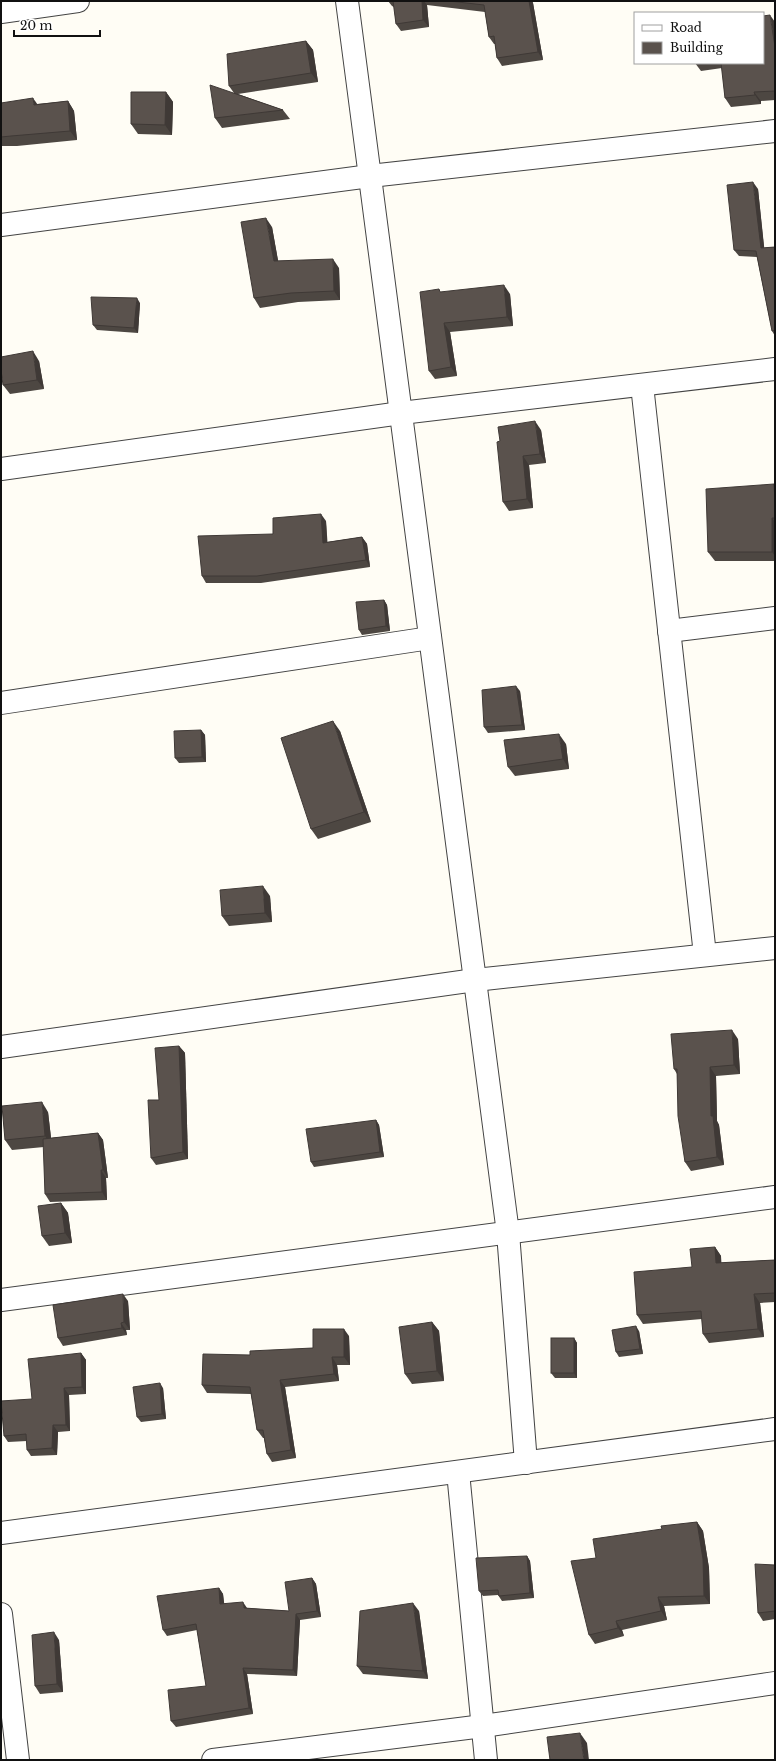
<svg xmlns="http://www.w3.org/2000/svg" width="776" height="1761" font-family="'Libre Baskerville',serif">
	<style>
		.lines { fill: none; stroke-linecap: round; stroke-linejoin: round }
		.street-casing { stroke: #444; stroke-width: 24 }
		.street { stroke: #fff; stroke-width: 22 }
		.wall { fill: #4d4742 }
		.shaded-wall { fill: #3f3936 }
		.building { fill: #5a524d; stroke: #3f3936 }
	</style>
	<rect width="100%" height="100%" fill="#fffdf5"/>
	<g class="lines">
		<defs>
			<g id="street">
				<polyline points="347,1 508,1233 526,1463"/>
				<polyline points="1,12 78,1"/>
				<polyline points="1,225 370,176 775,131"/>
				<polyline points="642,385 705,955"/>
				<polyline points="1,469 401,413 775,369"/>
				<polyline points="669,631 775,618"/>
				<polyline points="1,703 430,638"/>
				<polyline points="1,1047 475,980 775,948"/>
				<polyline points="1,1300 775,1197"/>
				<polyline points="458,1472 486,1760"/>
				<polyline points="1,1533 775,1429"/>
				<polyline points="1,1614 18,1760"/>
				<polyline points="213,1760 483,1726 775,1683"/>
			</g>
		</defs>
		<use href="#street" class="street-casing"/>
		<use href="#street" class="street"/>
	</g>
	<g class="wall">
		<polygon points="388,1 532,1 533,3 543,60 502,66 497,58 495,44 494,44 489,37 485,12 427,5 429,27 401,31 396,24 394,7 392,6"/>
		<polygon points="775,22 775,100 761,101 761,104 731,107 725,98 722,68 701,71 695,63 763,63"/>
		<polygon points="306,41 313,50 318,82 238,94 283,110 290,119 222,128 215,118 234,93 229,86"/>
		<polygon points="166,92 173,102 172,135 138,134 131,124"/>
		<polygon points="68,101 74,111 77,140 17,146 1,146 1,103 37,104"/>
		<polygon points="758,189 764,248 775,247 775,336 772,331 757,257 739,256 734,250"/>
		<polygon points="272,227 278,261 339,268 340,300 298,302 260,308 254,298"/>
		<polygon points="441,292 510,294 513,326 450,332 457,376 435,379 429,371"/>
		<polygon points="140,303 138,333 97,330 93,325"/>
		<polygon points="39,361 44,389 10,394 3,385"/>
		<polygon points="541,430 546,463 529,465 533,508 509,511 503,502 500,441"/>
		<polygon points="775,486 775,561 715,561 708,552"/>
		<polygon points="326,521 327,542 362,537 367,544 370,567 261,583 206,583 202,576 273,534"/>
		<polygon points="384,600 387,605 390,631 362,635 359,630"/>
		<polygon points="520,691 525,730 488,733 484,727"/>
		<polygon points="201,730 205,735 206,762 179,763 175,758"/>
		<polygon points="340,731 371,822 318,839 311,829"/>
		<polygon points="566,744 569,769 515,776 508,767"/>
		<polygon points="270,896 272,922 229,926 222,916"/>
		<polygon points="738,1039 740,1074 716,1076 717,1121 719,1125 724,1165 691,1171 685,1162 677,1074 674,1069"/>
		<polygon points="179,1046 185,1053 188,1159 156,1165 151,1158 159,1100"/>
		<polygon points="48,1112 51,1138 98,1133 103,1140 108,1178 106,1178 107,1200 50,1202 45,1194 44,1147 12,1150 5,1140"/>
		<polygon points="376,1120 379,1125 384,1157 314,1167 311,1162"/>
		<polygon points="61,1203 68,1213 72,1243 49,1246 42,1236"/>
		<polygon points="715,1247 721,1256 721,1263 775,1260 775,1302 760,1303 764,1337 709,1343 703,1334 702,1319 643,1324 637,1315"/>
		<polygon points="128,1301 130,1330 126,1330 127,1335 63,1346 58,1338"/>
		<polygon points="432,1322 439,1331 444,1381 412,1384 405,1374"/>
		<polygon points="639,1331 643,1354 619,1357 616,1352"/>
		<polygon points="349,1336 350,1365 337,1365 339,1381 285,1387 296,1458 272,1462 267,1454 264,1438 263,1438 257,1430 251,1394 207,1393 202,1385 250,1355 313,1348"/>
		<polygon points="574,1338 577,1343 577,1378 555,1378 551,1373"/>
		<polygon points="81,1353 86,1360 86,1394 69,1395 70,1431 58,1432 57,1455 31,1456 27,1450 27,1441 8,1442 4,1436 32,1399"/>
		<polygon points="163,1388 166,1419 141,1422 137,1417"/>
		<polygon points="697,1522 703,1531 709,1568 710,1604 664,1606 667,1620 622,1630 624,1636 595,1644 589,1635 596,1558 662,1529"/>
		<polygon points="527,1556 530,1561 534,1598 502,1601 498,1595 483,1596 479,1591"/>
		<polygon points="775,1565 775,1619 763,1621 758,1613"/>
		<polygon points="312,1578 316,1584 321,1617 300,1620 297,1676 247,1674 253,1714 176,1727 171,1721 206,1686 197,1630 167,1636 163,1630 219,1588 223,1594 224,1604 247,1608 289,1611"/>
		<polygon points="419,1611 428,1679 363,1674 357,1666"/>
		<polygon points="59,1640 63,1692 40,1694 35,1686"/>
	</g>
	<g class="shaded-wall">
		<polygon points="422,1 424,1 427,5 429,27 423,20"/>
		<polygon points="529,1 532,1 533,3 543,60 538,52"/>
		<polygon points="770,15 775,22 775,47"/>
		<polygon points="306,41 313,50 318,82 311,73"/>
		<polygon points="166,92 173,102 172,135 165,125"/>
		<polygon points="754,92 761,101 761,104 755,95"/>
		<polygon points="33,98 40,108 34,105"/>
		<polygon points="68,101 74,111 77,140 70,131"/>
		<polygon points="753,182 758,189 765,255 761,248"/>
		<polygon points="266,218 272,227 280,271 274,261"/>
		<polygon points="333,259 339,268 340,300 334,291"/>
		<polygon points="504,285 510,294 513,326 507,317"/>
		<polygon points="137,298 140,303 138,333 134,328"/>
		<polygon points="444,323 450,332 457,376 451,367"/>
		<polygon points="33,351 39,361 44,389 37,380"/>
		<polygon points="535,421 541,430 546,463 540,454"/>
		<polygon points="523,456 529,465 533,508 527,499"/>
		<polygon points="774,484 775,486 775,501"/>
		<polygon points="321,514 326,521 328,550 323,543"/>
		<polygon points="772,518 775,522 775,556 772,552"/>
		<polygon points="362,537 367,544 370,567 366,560"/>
		<polygon points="384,600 387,605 390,631 386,626"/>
		<polygon points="516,686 520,691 525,730 522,725"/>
		<polygon points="333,721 340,731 371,822 364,812"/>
		<polygon points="201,730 205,735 206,762 202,757"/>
		<polygon points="559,734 566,744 569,769 563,759"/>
		<polygon points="263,886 270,896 272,922 265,913"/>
		<polygon points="732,1030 738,1039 740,1074 734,1065"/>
		<polygon points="179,1046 185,1053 188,1159 183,1152"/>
		<polygon points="710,1067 716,1076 717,1121 719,1125 724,1165 717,1157 711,1116"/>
		<polygon points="42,1102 48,1112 52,1146 45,1136"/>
		<polygon points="376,1120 379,1125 384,1157 380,1152"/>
		<polygon points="98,1133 103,1140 108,1178 103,1170"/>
		<polygon points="101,1170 106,1178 107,1200 102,1192"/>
		<polygon points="61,1203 68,1213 72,1243 65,1233"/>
		<polygon points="715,1247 721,1256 722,1272 716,1263"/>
		<polygon points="123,1294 128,1301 130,1330 124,1322"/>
		<polygon points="754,1294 760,1303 764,1337 758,1329"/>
		<polygon points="432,1322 439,1331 444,1381 437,1371"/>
		<polygon points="121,1323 126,1330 127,1335 122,1328"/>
		<polygon points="636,1326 639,1331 643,1354 640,1349"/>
		<polygon points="344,1329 349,1336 350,1365 344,1357"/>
		<polygon points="574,1338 577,1343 577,1378 574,1373"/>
		<polygon points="81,1353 86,1360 86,1394 82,1387"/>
		<polygon points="332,1357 337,1365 339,1381 334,1374"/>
		<polygon points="280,1380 285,1387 296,1458 291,1450"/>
		<polygon points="160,1383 163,1388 166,1419 162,1414"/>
		<polygon points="64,1388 69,1395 70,1431 66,1425"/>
		<polygon points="53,1425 58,1432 57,1455 52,1448"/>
		<polygon points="697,1522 703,1531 709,1568 710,1604 704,1596"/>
		<polygon points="527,1556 530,1561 534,1598 530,1593"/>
		<polygon points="312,1578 316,1584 321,1617 317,1611"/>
		<polygon points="219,1588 223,1594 225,1610 220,1604"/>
		<polygon points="658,1597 664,1606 667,1620 661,1611"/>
		<polygon points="243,1602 247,1608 244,1608"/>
		<polygon points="413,1603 419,1611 428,1679 423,1671"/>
		<polygon points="296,1614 300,1620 297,1676 293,1670"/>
		<polygon points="616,1621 622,1630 624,1636 618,1628"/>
		<polygon points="54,1632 59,1640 63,1692 57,1684"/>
		<polygon points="243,1668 247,1674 253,1714 249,1708"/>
		<polygon points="580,1733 587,1743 589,1760 584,1760"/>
	</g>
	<g class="building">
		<polygon points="393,1 422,1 423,20 396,24"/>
		<polygon points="449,1 529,1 538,52 497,58 494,36 489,37 484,5"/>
		<polygon points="770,15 775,47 775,91 754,92 755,95 725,98 721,63 763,63 763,16"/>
		<polygon points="306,41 311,73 229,86 227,54"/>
		<polygon points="210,85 283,110 215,118"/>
		<polygon points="131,92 166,92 165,125 131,124"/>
		<polygon points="33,98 34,105 68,101 70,131 11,136 1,137 1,103"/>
		<polygon points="753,182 761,248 775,247 775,330 772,331 756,251 734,250 727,185"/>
		<polygon points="266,218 274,261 333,259 334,291 291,293 254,298 241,222"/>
		<polygon points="504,285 507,317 444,323 451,367 429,371 420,292 439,289 440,292"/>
		<polygon points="91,297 137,298 134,328 93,325"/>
		<polygon points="33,351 37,380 3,385 1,370 1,357"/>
		<polygon points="535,421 540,454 523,456 527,499 503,502 497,442 500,441 498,427"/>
		<polygon points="774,484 775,501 775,518 772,518 772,552 708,552 706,489"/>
		<polygon points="321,514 323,543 362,537 366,560 257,576 202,576 198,536 273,534 273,518"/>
		<polygon points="384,600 386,626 359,630 356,602"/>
		<polygon points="516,686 522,725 484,727 482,690"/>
		<polygon points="333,721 364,812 311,829 281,738"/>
		<polygon points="201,730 202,757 175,758 174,731"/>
		<polygon points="559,734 563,759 508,767 504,740"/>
		<polygon points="263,886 265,913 222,916 220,890"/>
		<polygon points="732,1030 734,1065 710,1067 711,1116 713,1116 717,1157 685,1162 678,1116 677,1069 674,1069 671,1034"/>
		<polygon points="179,1046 183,1152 151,1158 148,1100 159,1100 155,1048"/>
		<polygon points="42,1102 45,1136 5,1140 2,1106"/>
		<polygon points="376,1120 380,1152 311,1162 306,1129"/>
		<polygon points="98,1133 103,1170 101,1170 102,1192 45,1194 43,1139"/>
		<polygon points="61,1203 65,1233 42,1236 38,1206"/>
		<polygon points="715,1247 716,1263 775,1260 775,1293 754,1294 758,1329 703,1334 701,1311 637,1315 634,1272 692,1267 690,1249"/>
		<polygon points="123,1294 124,1322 121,1323 122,1328 58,1338 53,1305"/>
		<polygon points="432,1322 437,1371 405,1374 399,1327"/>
		<polygon points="636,1326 640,1349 616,1352 612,1330"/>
		<polygon points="313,1329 344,1329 344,1357 332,1357 334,1374 280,1380 291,1450 267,1454 263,1430 257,1430 250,1387 202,1385 203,1354 250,1355 250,1351 313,1348"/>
		<rect x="551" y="1338" width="23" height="35"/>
		<polygon points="81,1353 82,1387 64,1388 66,1425 53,1425 52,1448 27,1450 26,1434 4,1436 1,1401 32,1399 28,1359"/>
		<polygon points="160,1383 162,1414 137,1417 133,1387"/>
		<polygon points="697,1522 703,1559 704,1596 658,1597 661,1611 616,1621 618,1628 589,1635 571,1561 596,1558 593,1539 662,1529 661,1526"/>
		<polygon points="527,1556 530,1593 499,1596 498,1590 479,1591 476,1558"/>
		<polygon points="755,1564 775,1565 775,1611 758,1613"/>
		<polygon points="312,1578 317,1611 296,1614 293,1670 243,1668 249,1708 171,1721 168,1690 206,1686 196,1624 163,1630 157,1596 219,1588 220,1604 243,1602 244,1608 289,1611 285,1582"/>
		<polygon points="413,1603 423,1671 357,1666 360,1611"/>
		<polygon points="54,1632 57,1684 35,1686 32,1635"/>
		<polygon points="580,1733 584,1760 550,1760 547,1737"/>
	</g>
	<rect width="776" height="1761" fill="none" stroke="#111111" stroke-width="4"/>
	<rect x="634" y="12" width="130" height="52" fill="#ffffff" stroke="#a0a0a0"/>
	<rect x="642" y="25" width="20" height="6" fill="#ffffff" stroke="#a0a0a0"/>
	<text x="670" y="32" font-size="12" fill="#111111">Road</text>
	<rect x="642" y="42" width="20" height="12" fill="#5a524d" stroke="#a0a0a0"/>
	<text x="670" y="52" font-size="12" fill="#111111">Building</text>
	<path d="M14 30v6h86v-6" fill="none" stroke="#111111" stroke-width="2"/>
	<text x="20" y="30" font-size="12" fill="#111111" stroke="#ffffff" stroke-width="3" paint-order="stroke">20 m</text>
</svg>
